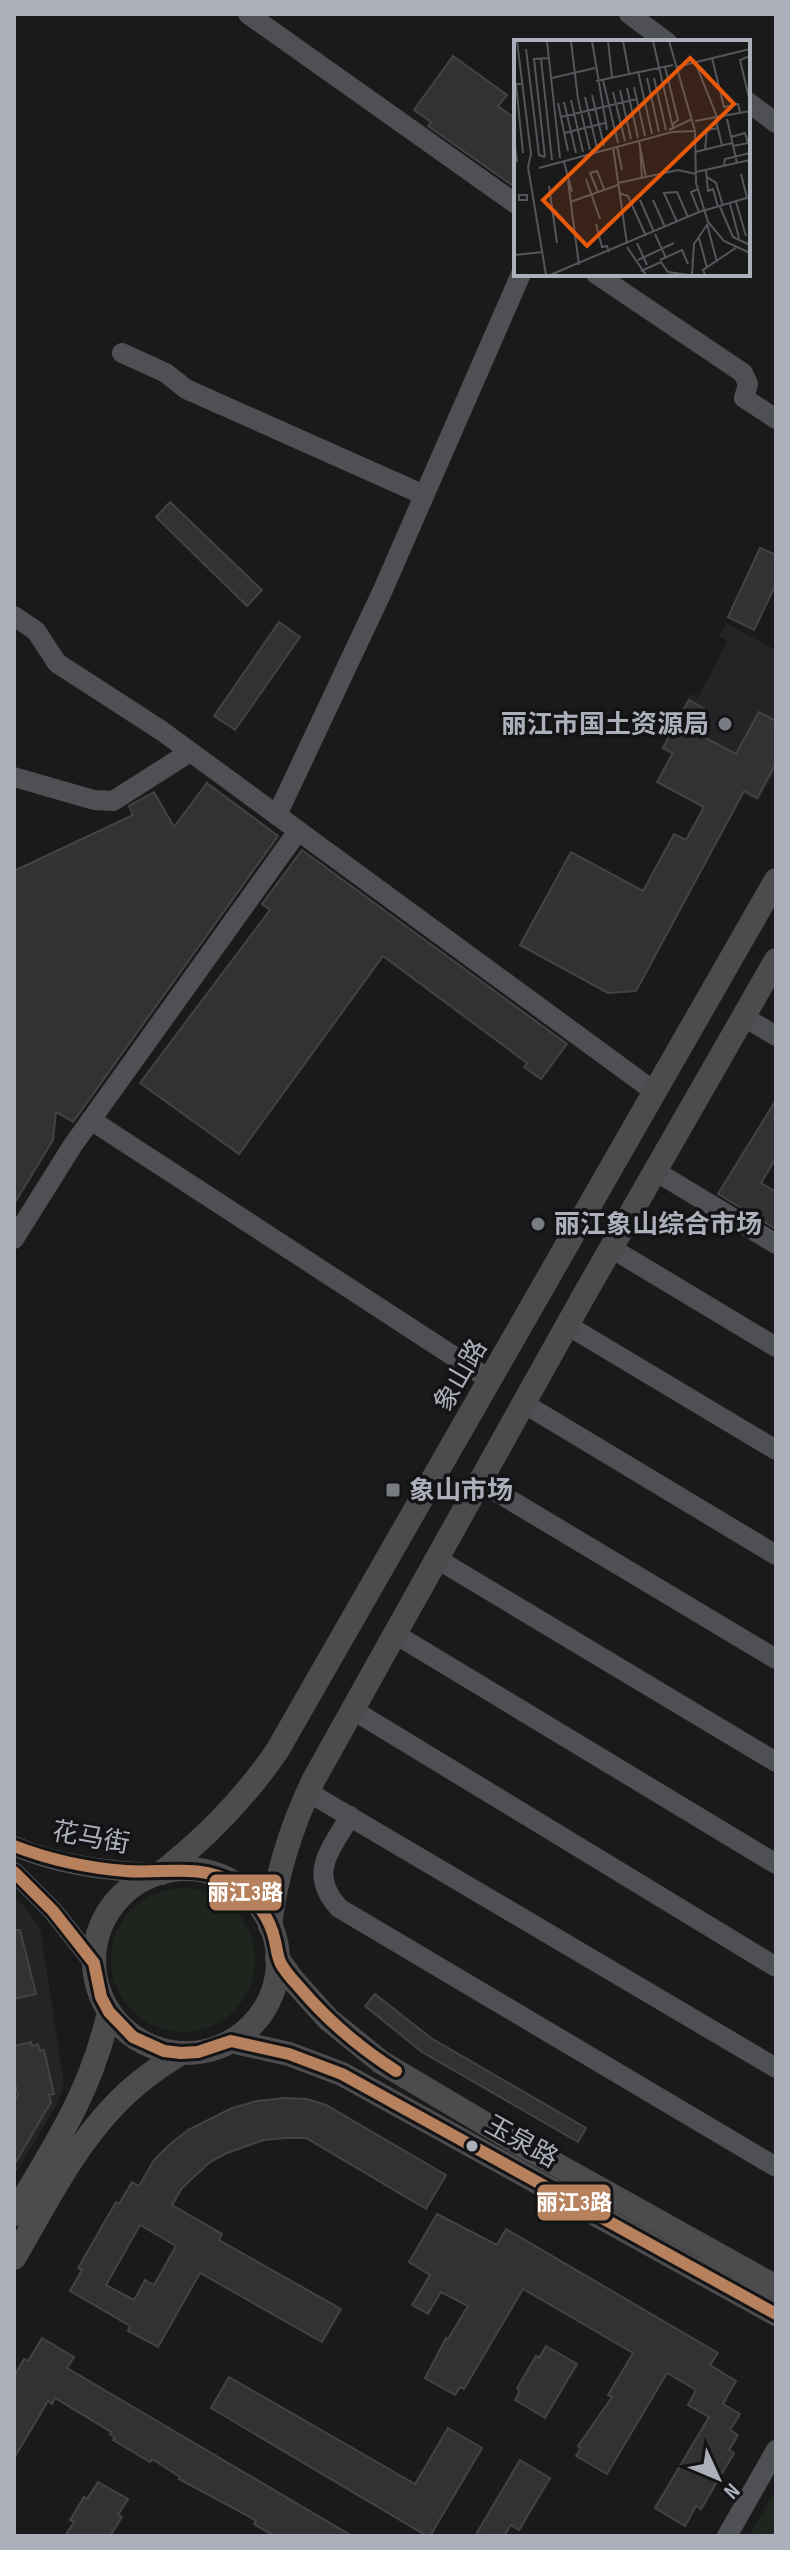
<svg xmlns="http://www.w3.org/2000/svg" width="790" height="2550" font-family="'Sofia Sans Condensed','Noto Sans SC',sans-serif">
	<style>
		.built { fill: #242427 }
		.green { fill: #1e251f }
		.building { fill: #323233; stroke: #424347; stroke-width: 2; fill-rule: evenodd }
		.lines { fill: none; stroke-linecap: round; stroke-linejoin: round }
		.minor { stroke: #4e5054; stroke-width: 20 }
		.major { stroke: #4c4c4f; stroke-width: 24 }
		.bus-1-casing { stroke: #141417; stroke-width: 18 }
		.bus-1 { stroke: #b6815c; stroke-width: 12 }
		.poi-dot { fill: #797c83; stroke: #141417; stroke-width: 3 }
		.bus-dot { fill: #acb0bb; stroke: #141417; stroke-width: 3 }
		.labels { text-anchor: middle; stroke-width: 7; stroke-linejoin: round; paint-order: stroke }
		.poi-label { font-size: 26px; font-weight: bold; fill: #acb0bb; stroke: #141417; text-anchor: start }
		.street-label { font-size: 26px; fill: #acb0bb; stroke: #141417 }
		.inset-road { fill: none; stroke: #54565b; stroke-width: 2 }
		.view { fill: #e8590c; fill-opacity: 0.15; stroke: #e8590c; stroke-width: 4 }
		.inset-edge { fill: none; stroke: #acb0bb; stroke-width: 4 }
		.line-badge { stroke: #141417; stroke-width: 3 }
		.badge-label { font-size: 22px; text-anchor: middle; font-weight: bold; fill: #fff }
	</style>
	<rect width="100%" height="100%" fill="#1a1a1b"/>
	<g class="built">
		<polygon points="726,623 776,650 776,770 758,802 660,749 690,694 698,698 727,641 719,636"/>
		<polygon points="14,1899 23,1905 40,1928 64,2083 57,2104 14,2176"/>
	</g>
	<g class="green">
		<circle cx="183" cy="1960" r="72"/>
		<polygon points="776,2489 776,2536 749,2536"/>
	</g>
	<g class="building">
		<polygon points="453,56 507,95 498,106 516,119 516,188 428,126 431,122 414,110"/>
		<polygon points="170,502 262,590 247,606 156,517"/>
		<polygon points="760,548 776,555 776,584 754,630 728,617"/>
		<polygon points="279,622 300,637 235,730 214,716"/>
		<polygon points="689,700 708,711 696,733 736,754 759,712 776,721 776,763 757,798 744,791 636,991 608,993 520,945 571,852 643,891 674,834 686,840 704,807 657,782 673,753 663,748"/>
		<polygon points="207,783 278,836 73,1122 56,1112 53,1140 14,1204 14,871 133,815 129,806 154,792 174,827"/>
		<polygon points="302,850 567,1044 541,1079 524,1067 527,1063 383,956 239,1154 140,1083 270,910 262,904"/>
		<polygon points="776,1100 776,1158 761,1183 776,1192 776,1229 718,1194"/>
		<polygon points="14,1930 20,1930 36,1994 14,1999"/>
		<polygon points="375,1994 431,2038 586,2128 578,2142 422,2052 365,2006"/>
		<polygon points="31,2042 32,2046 38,2044 40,2051 44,2050 54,2094 49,2095 51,2102 14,2165 14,2102 18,2095 14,2078 14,2046"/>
		<path d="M 284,2098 L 307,2099 L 326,2105 L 446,2175 L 426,2209 L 306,2138 L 285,2138 L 264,2140 L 227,2153 L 210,2162 L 182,2188 L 172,2205 L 222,2234 L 219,2240 L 341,2309 L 322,2342 L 200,2273 L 158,2347 L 128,2331 L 130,2326 L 70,2291 L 82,2270 L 78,2268 L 116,2202 L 119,2204 L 132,2182 L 139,2186 L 154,2160 L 169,2145 L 188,2130 L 232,2108 L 257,2101 ZM 140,2225 L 176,2246 L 154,2285 L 145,2280 L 134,2300 L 106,2285 Z"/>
		<polygon points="437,2214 497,2245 506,2229 718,2353 710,2365 736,2381 723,2404 740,2414 730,2430 738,2435 729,2450 734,2453 701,2509 696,2506 685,2526 655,2508 709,2417 688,2405 696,2390 667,2373 607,2474 576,2456 581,2448 578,2446 612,2397 608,2395 633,2353 523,2289 464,2389 460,2387 455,2395 425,2378 446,2338 448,2339 468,2306 441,2292 428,2314 412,2305 430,2275 409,2262"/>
		<polygon points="42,2338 74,2357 67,2368 352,2536 274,2536 254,2524 256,2521 250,2517 179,2479 180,2477 152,2459 150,2462 113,2440 115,2438 110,2434 111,2432 55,2398 52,2404 48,2401 14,2458 14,2376 24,2359 28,2361"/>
		<polygon points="546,2346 577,2364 545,2418 515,2400 520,2391 517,2388 536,2356 539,2358"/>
		<polygon points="229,2377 415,2484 448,2428 482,2448 430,2536 427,2536 211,2408"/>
		<polygon points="520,2460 550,2478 519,2530 511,2525 504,2536 475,2536"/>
		<polygon points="98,2482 128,2499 118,2515 122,2517 110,2536 65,2536 74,2522 70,2520 84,2497 87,2499"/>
	</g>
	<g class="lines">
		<g class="minor">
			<polyline points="248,14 516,204"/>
			<polyline points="629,14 667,42"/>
			<polyline points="748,102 776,123"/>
			<polyline points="596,274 743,373 748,384 744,398 776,419"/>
			<polyline points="122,353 166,373 186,389 424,495"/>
			<polyline points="14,616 36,631 57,663 162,731 655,1092"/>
			<polyline points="14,777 94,800 113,801 190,752"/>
			<polyline points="277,815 382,592 521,274"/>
			<polyline points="744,1017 776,1036"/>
			<polyline points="91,1120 490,1380"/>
			<polyline points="655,1171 776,1244"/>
			<polyline points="14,1239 73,1145 298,831"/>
			<polyline points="611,1248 776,1347"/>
			<polyline points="567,1325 776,1450"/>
			<polyline points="523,1403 776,1555"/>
			<polyline points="480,1482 776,1659"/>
			<polyline points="437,1559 776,1762"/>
			<polyline points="395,1634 776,1864"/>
			<polyline points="353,1710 776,1967"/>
			<polyline points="308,1792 776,2068"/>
			<path d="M 350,1816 C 331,1850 307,1873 339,1908 L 776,2167"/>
			<path d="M 14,1846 C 60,1866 111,1872 161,1873"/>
			<polyline points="14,1872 53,1911 94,1963"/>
			<polyline points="727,2536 776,2450"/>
		</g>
		<g class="major">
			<circle cx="186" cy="1961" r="92"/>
			<path d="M 161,1873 C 207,1837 244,1799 277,1751 L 776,880"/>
			<path d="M 270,1926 C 276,1873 291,1827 314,1779 L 583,1297 L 776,960"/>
			<polyline points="277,1958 293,1980 328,2019 381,2062 514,2141 776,2287"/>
			<polyline points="231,2041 289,2054 342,2074 776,2314"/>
			<path d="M 14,2214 C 55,2145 91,2092 109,2012"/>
			<path d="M 14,2258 C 44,2207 72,2150 113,2107 C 133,2085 156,2069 181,2053"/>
		</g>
		<defs>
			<g id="bus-1">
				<path d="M 14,1846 C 50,1860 88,1868 126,1871 C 163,1874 200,1863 233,1883 C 254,1896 270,1917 275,1941 C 277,1949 277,1956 281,1964 C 286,1973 293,1980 300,1988 C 328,2021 360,2048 396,2071"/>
				<polyline points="14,1872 53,1911 94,1963 101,1997 109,2012 133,2037 164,2051 181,2053 198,2052 231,2041 289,2054 342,2074 776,2314"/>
			</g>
		</defs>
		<use href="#bus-1" class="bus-1-casing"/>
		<use href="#bus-1" class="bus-1"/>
	</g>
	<g class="poi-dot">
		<circle cx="725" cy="724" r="8"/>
		<circle cx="538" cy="1224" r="8"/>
		<rect x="385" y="1482" width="16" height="16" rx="4"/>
	</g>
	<circle class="bus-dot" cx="472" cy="2146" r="7"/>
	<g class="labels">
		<g class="poi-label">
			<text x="709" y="733" text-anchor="end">丽江市国土资源局</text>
			<text x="554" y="1233">丽江象山综合市场</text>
			<text x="409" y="1499">象山市场</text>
		</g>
		<g class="street-label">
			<text transform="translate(460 1375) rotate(-60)" y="9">象山路</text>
			<text transform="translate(91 1837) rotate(10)" y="9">花马街</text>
			<text transform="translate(522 2141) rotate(29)" y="9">玉泉路</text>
		</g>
	</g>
	<g transform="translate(514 40)">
		<rect width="236" height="236" fill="#1a1a1b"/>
		<path class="inset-road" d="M 3,1 L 17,114 L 14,127 L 32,235M 33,1 L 46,118M 57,1 L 64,59M 78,1 L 93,90M 94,1 L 98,37M 109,1 L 115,33M 139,1 L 159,88M 12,9 L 25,115 L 31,117M 236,16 L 226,20 L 236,62M 198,18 L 210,67 L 224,64 L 226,72M 27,19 L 38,120M 181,22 L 203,77M 151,27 L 164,80 L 158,85M 162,27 L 236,9M 124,31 L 138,94M 38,38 L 81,28M 133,38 L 145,92M 140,38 L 152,90M 89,40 L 104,103M 82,41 L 159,25M 8,44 L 2,44 L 9,113M 120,47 L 131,96M 113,48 L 124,98M 106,50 L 117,99M 99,52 L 111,101M 78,55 L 90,106M 71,57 L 83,108M 64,59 L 76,110M 57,60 L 69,112M 50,62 L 62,113M 44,63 L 54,111M 47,77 L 123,59M 213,79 L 223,123M 181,81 L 236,71M 202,81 L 208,105M 155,90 L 178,79M 181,92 L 182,143 L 194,182 L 210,201 L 236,213M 50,93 L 91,83M 0,97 L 3,122M 217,97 L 231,93 L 234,103 L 219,106M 125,101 L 132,138M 103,106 L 108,130M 126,106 L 128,139M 99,107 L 113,204M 191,109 L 193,90 L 204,88M 181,112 L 218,103M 31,117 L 20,19 L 35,18M 50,122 L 58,152M 210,125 L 211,119 L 236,113M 25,128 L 158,92 L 181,91 L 155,1M 192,130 L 194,151 L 199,149 L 204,167M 182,132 L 236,120M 227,134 L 233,158M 193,137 L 202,143 L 209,166M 72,139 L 86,179M 54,141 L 65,225M 104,143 L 164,130 L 182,134M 35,146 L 43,203M 184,149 L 177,152 L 185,172M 84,152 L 76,133 L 83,131 L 90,149M 105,153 L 114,156 L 132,196M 5,155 L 13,155 L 13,160 L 5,160 ZM 126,160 L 140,192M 139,160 L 151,187M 56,162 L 104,145M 222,162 L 232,196M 216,164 L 225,198M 206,167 L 219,197 L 236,205M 163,182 L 150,153 L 163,152 L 174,177M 82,184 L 88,207 L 93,206 L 95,212M 193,184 L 203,222M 141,194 L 152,218M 185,198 L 193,228M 123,203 L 133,225M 113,207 L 132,235M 0,215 L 29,212M 124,220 L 160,203M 146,220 L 168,210 L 174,224M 127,231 L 147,222 L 154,232 L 175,235M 178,234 L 180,204 L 193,185M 36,235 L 185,172 L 236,157M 191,235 L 189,230 L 223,207"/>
		<path class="view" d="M 176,18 L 220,64 L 73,206 L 29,160 Z"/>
		<rect width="236" height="236" class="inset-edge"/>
	</g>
	<g class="line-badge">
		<rect x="208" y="1873" width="75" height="39" rx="8" fill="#b6815c"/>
		<rect x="536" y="2183" width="76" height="39" rx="8" fill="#b6815c"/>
	</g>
	<g class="badge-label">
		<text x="245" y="1900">丽江3路</text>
		<text x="574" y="2210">丽江3路</text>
	</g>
	<rect width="790" height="2550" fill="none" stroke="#acb0bb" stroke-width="32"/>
	<g transform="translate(718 2478) rotate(134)" stroke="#141417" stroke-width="6" paint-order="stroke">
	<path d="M0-6L14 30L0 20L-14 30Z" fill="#acb0bb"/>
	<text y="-12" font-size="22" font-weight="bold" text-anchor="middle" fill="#acb0bb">N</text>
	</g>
</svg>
